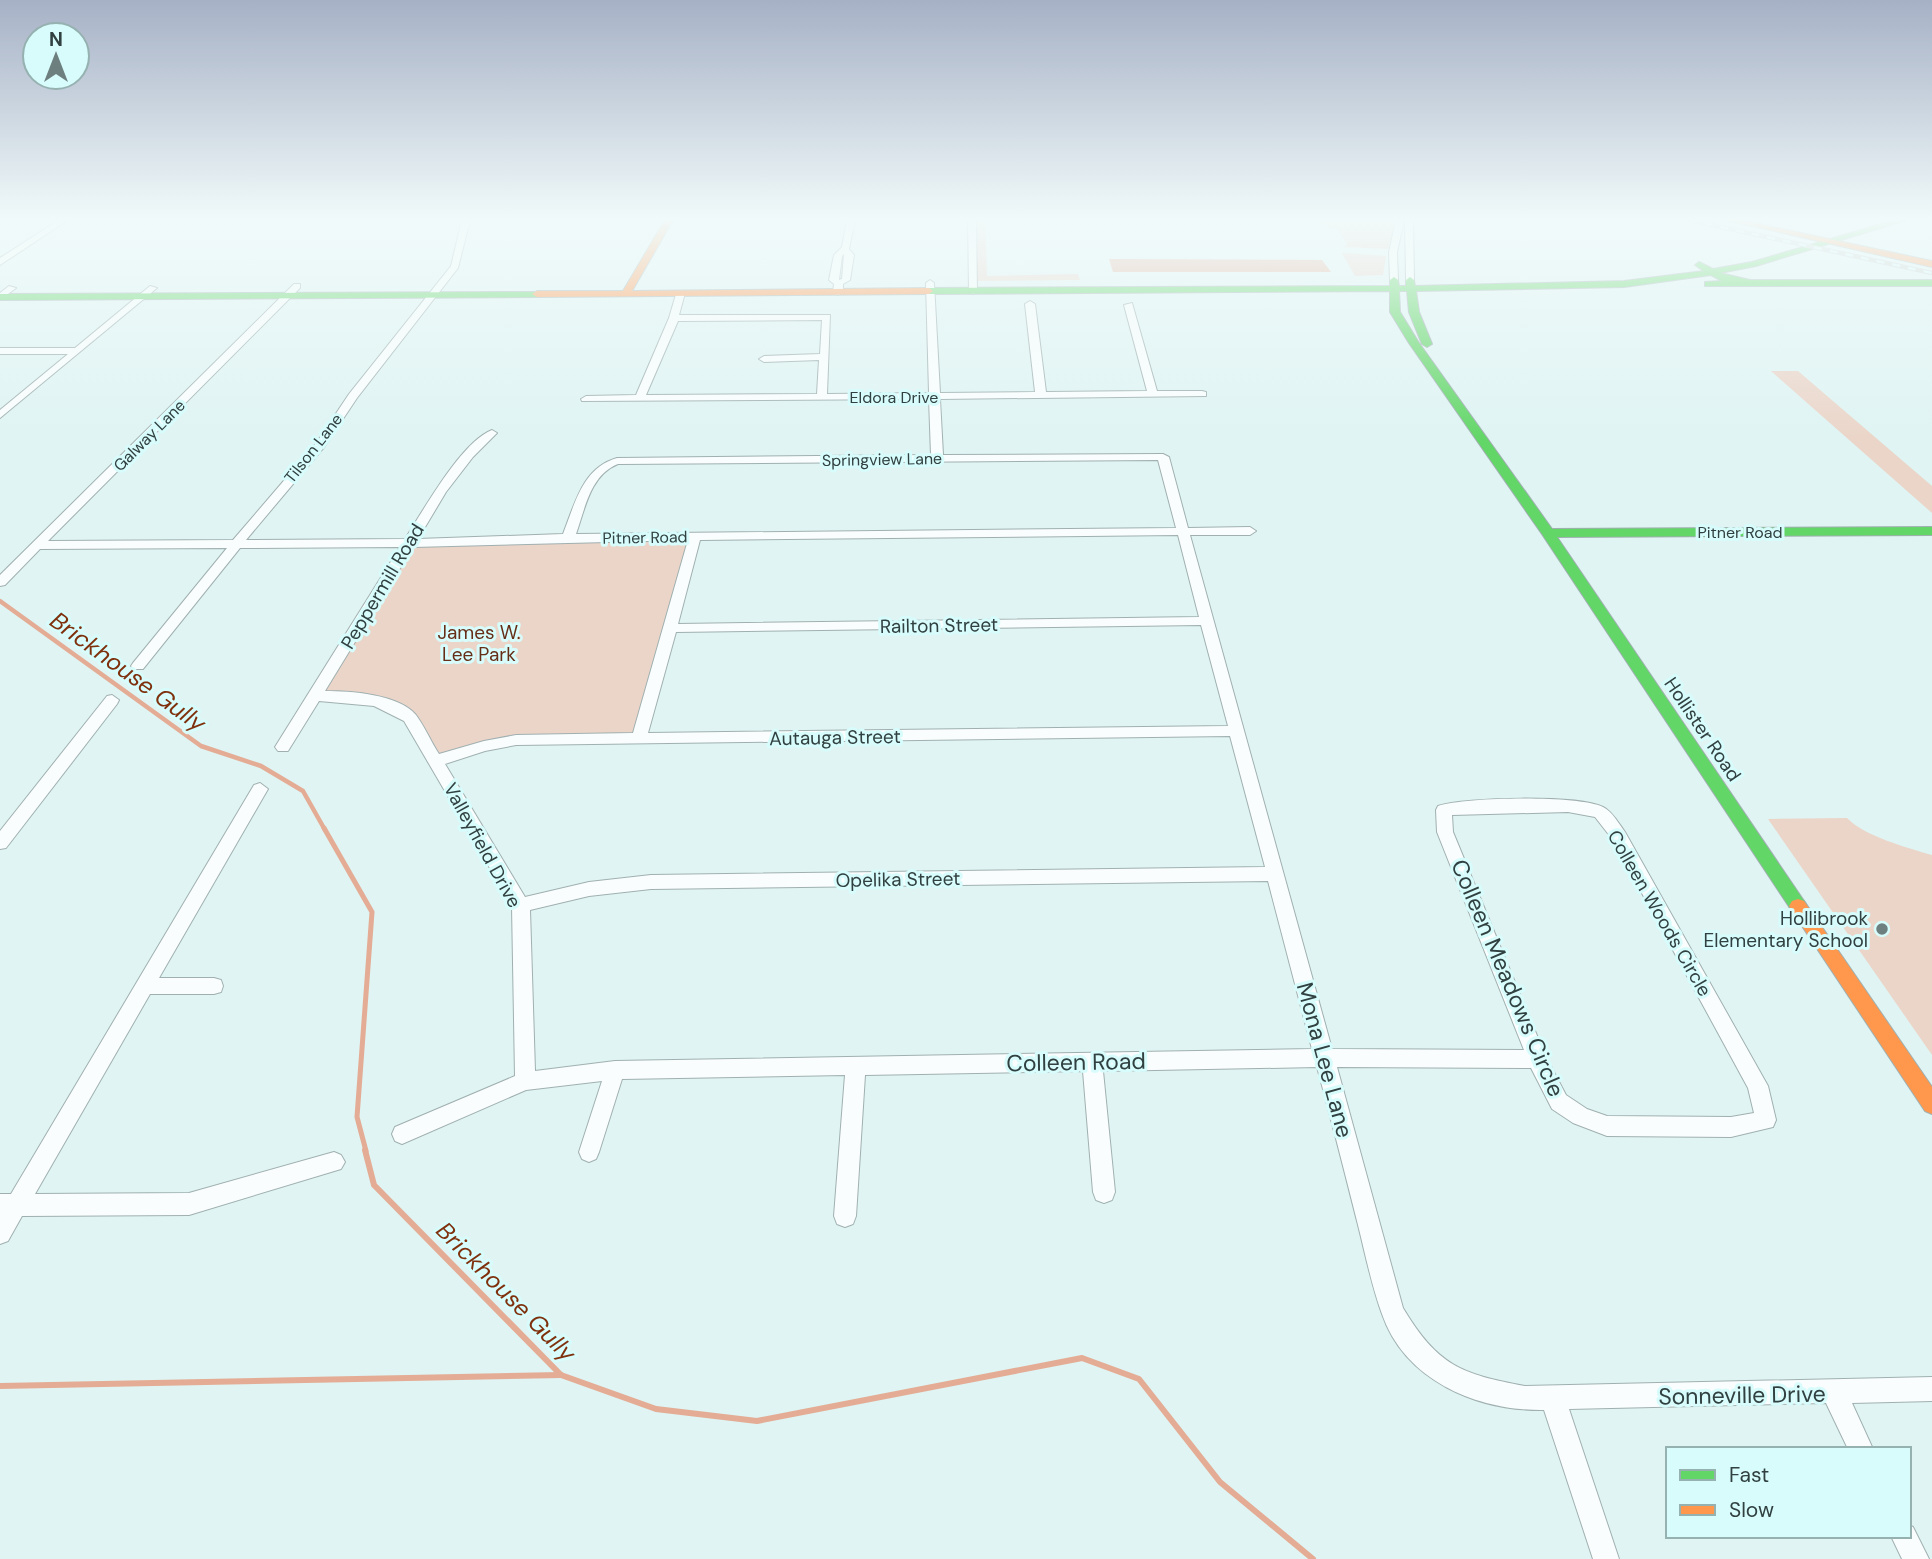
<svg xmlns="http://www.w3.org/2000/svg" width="1932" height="1559" font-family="'DM Sans',sans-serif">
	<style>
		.green { fill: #ebd5c9 }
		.water { fill: #e4ac94 }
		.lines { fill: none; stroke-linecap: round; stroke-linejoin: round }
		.stream-far2 { stroke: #e4ac94; stroke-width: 4.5 }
		.stream-far1 { stroke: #e4ac94; stroke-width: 5 }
		.stream { stroke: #e4ac94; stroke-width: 6 }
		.street-casing { stroke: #a0b0b0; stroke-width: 2 }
		.fast-casing { stroke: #a0b0b0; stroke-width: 2 }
		.slow-casing { stroke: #a0b0b0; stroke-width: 2 }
		.street { fill: #fafdfd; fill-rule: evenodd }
		.fast { fill: #63d668; fill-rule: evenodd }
		.slow { fill: #ff974d; fill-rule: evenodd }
		.rail-casing { stroke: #c6caca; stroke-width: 4.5 }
		.rail { stroke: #d7fcfb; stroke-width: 2.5; stroke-dasharray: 8; stroke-linecap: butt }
		.poi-dot { fill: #6e7f7f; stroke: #d7fcfb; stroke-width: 2.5 }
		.labels { text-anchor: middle; stroke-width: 6; stroke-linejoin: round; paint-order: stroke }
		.far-street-label { font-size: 16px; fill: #314040; stroke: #d7fcfb }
		.street-label { font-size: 19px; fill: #314040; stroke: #d7fcfb }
		.park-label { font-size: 19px; fill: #662d17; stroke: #d7fcfb }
		.poi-label { font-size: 19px; fill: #314040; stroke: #d7fcfb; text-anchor: end }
		.near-street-label { font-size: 23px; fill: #314040; stroke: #d7fcfb }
		.near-water-label { font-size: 24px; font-style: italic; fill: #7f300d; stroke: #d7fcfb }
	</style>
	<rect width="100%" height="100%" fill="#dff4f3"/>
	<g class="green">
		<polygon points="976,220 985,220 987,276 1078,274 1080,280 977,281"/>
		<polygon points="1323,220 1397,220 1388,249 1342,247 1347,245 1338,229 1329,228"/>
		<polygon points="1342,253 1386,256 1383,275 1355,276"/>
		<polygon points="1771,371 1798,371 1932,486 1932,513"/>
		<polygon points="695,537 639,740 516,740 435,761 398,709 316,696 408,543"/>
		<path d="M 1847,818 C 1864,836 1908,848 1932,855 L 1932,1055 L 1768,819 Z"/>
	</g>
	<polygon class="water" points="1109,259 1322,260 1331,272 1113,272"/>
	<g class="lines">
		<polyline class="stream-far2" points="0,601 201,746 261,766 303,791 325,830"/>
		<polyline class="stream-far1" points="324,828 372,912 357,1117 366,1151"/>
		<g class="stream">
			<polyline points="365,1150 374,1185 561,1375 656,1409 757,1421 1082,1358 1139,1379 1220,1482 1313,1559"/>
			<polyline points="0,1386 561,1375"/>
		</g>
		<defs>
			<g id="street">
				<polygon points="59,220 68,220 0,265 0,258"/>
				<path d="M 462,220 L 470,220 L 458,268 L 357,398 L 325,446 L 246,540 L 405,539 C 423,511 461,442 492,430 L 497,433 L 473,457 L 446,492 L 418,539 L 563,534 C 575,504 582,468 617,458 L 931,455 L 929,399 L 582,401 L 581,399 L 586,396 L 636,395 L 669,318 L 677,291 L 685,293 L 679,315 L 830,315 L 827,394 L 929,393 L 926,283 L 930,280 L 934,283 L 940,393 L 1035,392 L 1025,304 L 1030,301 L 1035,304 L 1046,392 L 1147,391 L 1124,305 L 1132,303 L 1157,391 L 1202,391 L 1206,392 L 1206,396 L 940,399 L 943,455 L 1163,454 L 1169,457 L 1188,528 L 1250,527 L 1256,531 L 1250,535 L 1190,535 L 1332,1049 L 1524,1050 L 1437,832 L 1436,810 L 1438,806 C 1466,797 1577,795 1603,807 C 1612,811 1619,824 1625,832 L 1768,1086 L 1776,1120 L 1773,1127 L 1731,1137 L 1607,1136 L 1573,1123 L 1552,1109 L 1531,1068 L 1337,1067 L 1403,1308 C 1438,1366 1461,1374 1525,1386 L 1932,1377 L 1932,1401 L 1852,1403 L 1873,1449 L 1848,1449 L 1826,1403 L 1569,1409 L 1619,1559 L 1593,1559 L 1544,1410 C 1478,1411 1405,1381 1382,1314 C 1371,1284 1365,1252 1357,1221 C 1344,1170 1331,1118 1317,1067 L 1103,1071 L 1115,1192 L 1112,1200 L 1104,1203 L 1096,1200 L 1093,1192 L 1083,1071 L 865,1075 L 856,1216 L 853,1224 L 845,1227 L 837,1224 L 834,1216 L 845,1075 L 622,1079 L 599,1152 L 596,1159 L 589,1162 L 582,1159 L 579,1152 L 602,1081 L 526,1090 L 402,1144 L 395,1141 L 392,1134 L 395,1127 L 515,1076 L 512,906 L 404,721 L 374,706 L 319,701 L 288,751 L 278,751 L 275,747 L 400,547 L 240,548 L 143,669 L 133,669 L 131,666 L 133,663 L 227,548 L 40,549 L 5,585 L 0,586 L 0,575 L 294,284 L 300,284 L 300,288 L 48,541 L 233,540 L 317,442 L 349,394 L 451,266 ZM 822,320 L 820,354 L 764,356 L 759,359 L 764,362 L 819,360 L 817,394 L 646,395 L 678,321 ZM 1158,460 L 1176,528 L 576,534 C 585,509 590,475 618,464 ZM 1178,535 L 1199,617 L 678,624 L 700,540 ZM 688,540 L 633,733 L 516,735 L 484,741 L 439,754 C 431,742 425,727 416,715 C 399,694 350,691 325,691 L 413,547 ZM 1201,625 L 1228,726 L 648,733 L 676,632 ZM 1230,736 L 1265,867 L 651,875 L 589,882 L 525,897 L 445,764 L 485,751 L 516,745 ZM 1568,812 L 1595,817 L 1613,840 L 1748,1088 L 1754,1113 L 1731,1117 L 1607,1116 L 1587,1109 L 1566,1095 L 1545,1055 L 1453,832 L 1452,815 ZM 1268,881 L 1312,1049 L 615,1061 L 535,1071 L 530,910 L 589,896 L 651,889 Z"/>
				<path d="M 847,220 L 855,220 L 849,249 L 854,255 L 850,280 L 843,284 L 843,292 L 838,295 L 833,292 L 834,284 L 829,280 L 834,255 L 842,247 ZM 844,254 L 842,279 L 839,280 L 842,256 Z"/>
				<polygon points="968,220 976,220 977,291 973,294 969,291"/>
				<polygon points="1396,220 1404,220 1397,252 1398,280 1394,283 1390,280 1389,252"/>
				<polygon points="1405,220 1413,220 1414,280 1410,283 1406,280"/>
				<polygon points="9,286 16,288 0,300 0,293"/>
				<polygon points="150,286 157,288 0,418 0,410 68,354 0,354 0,348 75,348"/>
				<polygon points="112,695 119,700 117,704 6,848 0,849 0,831 107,696"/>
				<polygon points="260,783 268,789 159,978 214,978 221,980 223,986 221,992 214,994 150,994 35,1194 189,1193 334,1152 341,1155 345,1162 341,1169 189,1215 22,1216 8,1241 0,1244 0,1194 11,1194 254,785"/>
				<polygon points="1909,1525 1913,1527 1929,1559 1902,1559 1891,1536 1909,1536"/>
			</g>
			<g id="fast">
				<polygon points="1895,220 1907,220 1756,266 1720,273 1750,280 1932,280 1932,286 1705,286 1705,282 1722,281 1711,275 1624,287 1416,291 1419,312 1432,344 1427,347 1422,344 1409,312 1407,291 1399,291 1400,312 1419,343 1552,529 1932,527 1932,535 1557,537 1804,901 1807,906 1804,911 1798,913 1792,911 1542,534 1409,343 1390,312 1390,291 929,294 925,291 929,288 1390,286 1390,280 1394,277 1398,280 1399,286 1406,286 1406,280 1410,277 1414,280 1415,286 1624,281 1704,271 1695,265 1699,262 1713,269 1752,262"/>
				<polygon points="540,292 540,296 537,297 0,300 0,294"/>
			</g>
			<g id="slow">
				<polygon points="665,220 673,220 632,291 929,288 933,291 929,294 537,297 532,294 537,291 623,291"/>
				<polygon points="1726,220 1740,220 1932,261 1932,267"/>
				<polygon points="1798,899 1804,901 1932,1087 1932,1114 1925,1111 1792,911 1789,906 1792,901"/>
			</g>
		</defs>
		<use href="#street" class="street-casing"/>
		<use href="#fast" class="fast-casing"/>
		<use href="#slow" class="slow-casing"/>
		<use href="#street" class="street"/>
		<use href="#fast" class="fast"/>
		<use href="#slow" class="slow"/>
		<defs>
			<polyline id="rail" points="1689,220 1932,273"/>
		</defs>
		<use href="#rail" class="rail-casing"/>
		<use href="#rail" class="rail"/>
	</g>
	<linearGradient id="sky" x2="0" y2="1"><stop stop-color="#a6b1c6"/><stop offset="0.5" stop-color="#f1fafa"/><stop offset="1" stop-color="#f1fafa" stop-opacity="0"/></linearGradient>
	<rect width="1932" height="438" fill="url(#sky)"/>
	<circle class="poi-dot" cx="1882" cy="929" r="7"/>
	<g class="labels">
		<g class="far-street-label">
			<text x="894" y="403">Eldora Drive</text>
			<text transform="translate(149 435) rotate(-45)" y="6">Galway Lane</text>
			<text transform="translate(313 448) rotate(-52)" y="6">Tilson Lane</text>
			<text transform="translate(882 459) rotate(-1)" y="6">Springview Lane</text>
			<text x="1740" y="538">Pitner Road</text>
			<text transform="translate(645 537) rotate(-1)" y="6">Pitner Road</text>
		</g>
		<g class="street-label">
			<text transform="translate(382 586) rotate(-59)" y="7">Peppermill Road</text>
			<text transform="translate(939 625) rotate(-1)" y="7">Railton Street</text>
			<text transform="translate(1703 729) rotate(56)" y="7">Hollister Road</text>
			<text transform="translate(835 737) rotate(-1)" y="7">Autauga Street</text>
			<text transform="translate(483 845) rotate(61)" y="7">Valleyfield Drive</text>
			<text transform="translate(898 879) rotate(-1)" y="7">Opelika Street</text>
			<text transform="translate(1660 913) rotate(60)" y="7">Colleen Woods Circle</text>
		</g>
		<g class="park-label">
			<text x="479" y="639">James W.<tspan x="479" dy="22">Lee Park</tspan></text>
		</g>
		<g class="poi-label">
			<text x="1868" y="925">Hollibrook<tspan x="1868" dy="22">Elementary School</tspan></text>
		</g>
		<g class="near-street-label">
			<text transform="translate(1508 978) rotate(67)" y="8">Colleen Meadows Circle</text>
			<text transform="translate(1325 1060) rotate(75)" y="8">Mona Lee Lane</text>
			<text transform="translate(1076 1062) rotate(-1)" y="8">Colleen Road</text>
			<text transform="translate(1742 1395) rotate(-1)" y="8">Sonneville Drive</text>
		</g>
		<g class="near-water-label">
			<text transform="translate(128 672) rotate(36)" y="8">Brickhouse Gully</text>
			<text transform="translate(506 1292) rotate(45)" y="8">Brickhouse Gully</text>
		</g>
	</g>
	<rect x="1666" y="1447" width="245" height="91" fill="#d7fcfb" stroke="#95b1b0" stroke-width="2"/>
	<rect x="1680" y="1470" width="35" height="10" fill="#63d668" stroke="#95b1b0" stroke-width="2"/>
	<text x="1729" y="1482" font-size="21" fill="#314040">Fast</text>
	<rect x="1680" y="1505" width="35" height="10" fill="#ff974d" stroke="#95b1b0" stroke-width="2"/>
	<text x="1729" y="1517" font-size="21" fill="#314040">Slow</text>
	<g transform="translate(56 56)"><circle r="33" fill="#d7fcfb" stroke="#95b1b0" stroke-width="2"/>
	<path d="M0-5L12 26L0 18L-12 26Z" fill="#6e7f7f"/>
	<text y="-10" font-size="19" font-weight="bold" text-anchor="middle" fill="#314040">N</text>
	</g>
</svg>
